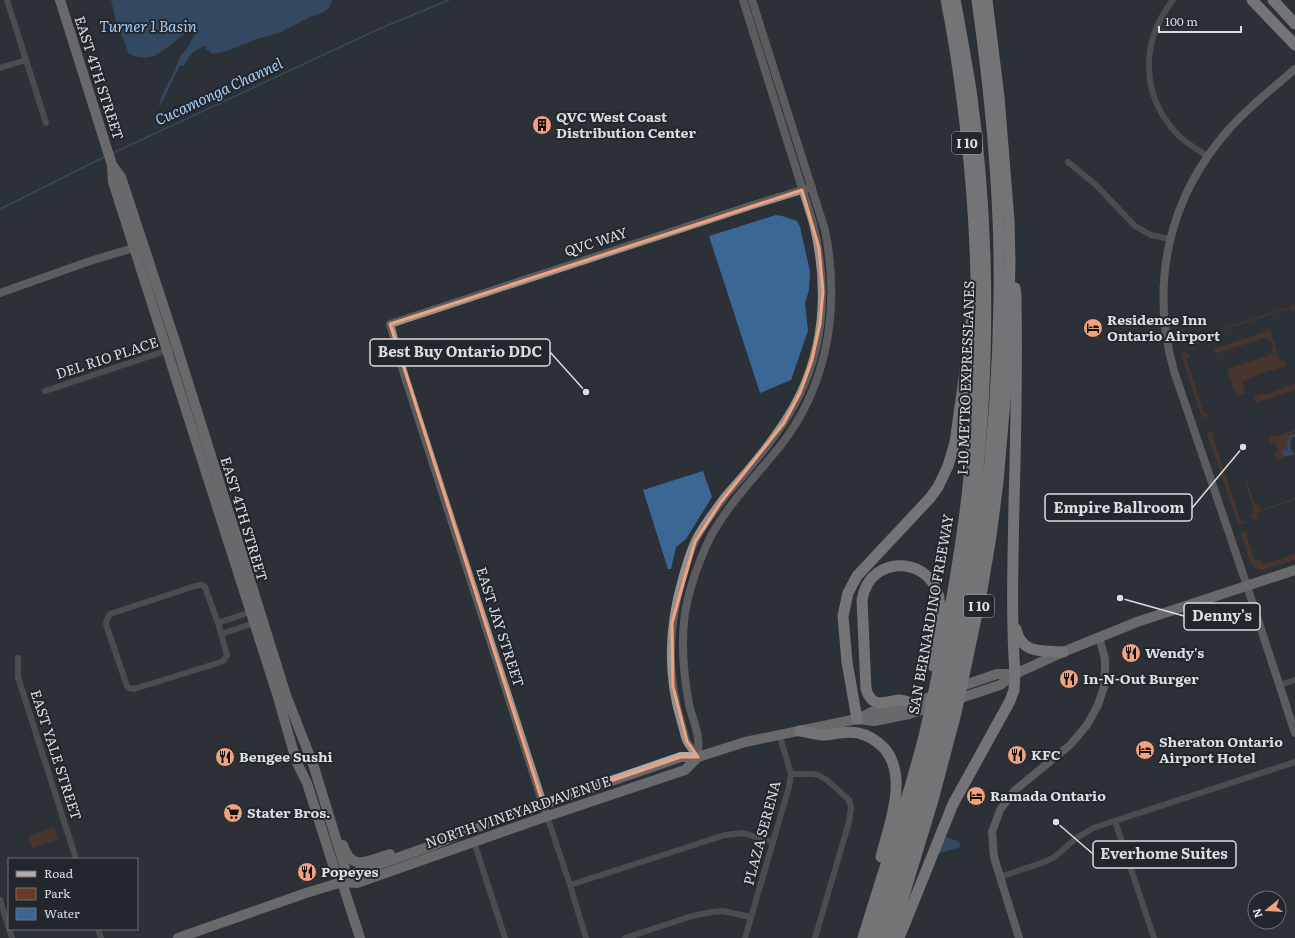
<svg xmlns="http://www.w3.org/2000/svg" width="1295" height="938" font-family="Literata,serif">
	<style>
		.green { fill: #6b3a22 }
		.water { fill: #3a6795 }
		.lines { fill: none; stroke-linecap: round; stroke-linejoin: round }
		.stream { stroke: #3a6795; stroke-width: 1.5 }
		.street { stroke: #726e6d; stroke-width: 6 }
		.secondary { stroke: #97918e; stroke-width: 8 }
		.primary { stroke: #b3aca8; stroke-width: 10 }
		.highway { stroke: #cdc4c0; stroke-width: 11 }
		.marked { fill: none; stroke: #f1a17c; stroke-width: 3; stroke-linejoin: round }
		.labels { text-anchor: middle; stroke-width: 4; stroke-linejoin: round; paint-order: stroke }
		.shield { fill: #22272d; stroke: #a3a6ab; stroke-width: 1 }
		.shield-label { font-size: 13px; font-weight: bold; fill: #dadde1 }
		.street-label { font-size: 14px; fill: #dadde1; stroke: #22272d }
		.poi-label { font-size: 14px; font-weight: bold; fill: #dadde1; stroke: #22272d; text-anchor: start }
		.water-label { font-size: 15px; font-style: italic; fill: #a5ccf5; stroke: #22272d }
		.leader { fill: none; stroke: #dadde1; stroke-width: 1.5 }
		.callout-dot { fill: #dadde1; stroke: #22272d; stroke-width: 1.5 }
		.callout { fill: #22272d; stroke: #dadde1; stroke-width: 1.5 }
		.callout-label { font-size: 15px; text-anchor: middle; font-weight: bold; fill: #dadde1 }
	</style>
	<rect width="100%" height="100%" fill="#2c3137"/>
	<g class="green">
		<polygon points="1295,305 1295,311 1292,312 1290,308 1199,338 1200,342 1197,343 1193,347 1187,345 1186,341"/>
		<polygon points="1270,330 1280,361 1284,360 1286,365 1272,371 1271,370 1242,381 1245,393 1236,396 1227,369 1273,354 1271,349 1274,348 1270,339 1268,340 1267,337 1215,354 1214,349"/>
		<polygon points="1184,351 1190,355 1190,357 1186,358 1204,414 1208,413 1209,415 1202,418 1187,373 1181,352"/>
		<polygon points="1295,384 1295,390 1256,403 1254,397 1263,394 1264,395 1279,390 1278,389"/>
		<polygon points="1295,430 1295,434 1290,436 1288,449 1281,452 1281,454 1285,456 1291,455 1277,460 1274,453 1278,451 1275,443 1271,444 1269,436 1272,434 1274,437"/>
		<polygon points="1213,431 1215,431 1215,432 1212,434 1241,522 1246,522 1238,525 1207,433"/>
		<polygon points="1245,482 1247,482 1255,505 1258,504 1261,510 1295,498 1295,500 1256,513 1258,519 1253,520 1251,514 1255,513"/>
		<polygon points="1249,531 1249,532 1246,534 1255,561 1260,560 1263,565 1295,554 1295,560 1262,570 1254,568 1250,562 1241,533"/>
		<polygon points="54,827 58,840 32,848 28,836"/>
	</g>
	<g class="water">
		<path d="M 111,0 L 332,0 L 329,8 L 324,12 L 310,17 L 279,33 L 260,38 L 227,51 L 213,54 L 206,49 L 206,46 C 193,50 190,54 184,66 L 180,65 L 160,106 L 159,105 L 162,95 L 175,70 L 180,56 L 186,50 L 197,31 L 193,27 C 185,33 161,54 153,56 C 144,59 136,57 129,54 L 116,21 Z"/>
		<polygon points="776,215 782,216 797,221 800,227 810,271 809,290 805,303 808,331 791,380 760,393 709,236"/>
		<path d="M 1293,434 L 1295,434 L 1295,437 L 1292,437 C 1290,446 1289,449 1295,454 C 1290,456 1283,458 1281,452 L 1281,451 L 1288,449 C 1287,443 1286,437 1293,434 Z"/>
		<polygon points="703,471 712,497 686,539 676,547 671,569 668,569 643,490"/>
		<polygon points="946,837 958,841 961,847 937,854"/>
	</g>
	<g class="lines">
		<g class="stream">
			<polyline points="113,153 381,28 449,0"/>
			<polyline points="0,209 106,156"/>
		</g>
		<g class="street">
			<polyline points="7,0 46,123"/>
			<path d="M 1173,0 C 1140,42 1140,96 1179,136 C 1187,144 1199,150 1208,157"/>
			<polyline points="0,68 26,60"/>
			<polyline points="1068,162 1096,185 1135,226 1151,235 1170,239"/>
			<polyline points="45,391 177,347"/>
			<polygon points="198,585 202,585 205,587 218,623 227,655 224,660 221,662 134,689 129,688 127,686 106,624 107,620 110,614"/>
			<polyline points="218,623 250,612"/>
			<polyline points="221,634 254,623"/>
			<polyline points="18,658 18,677 76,859"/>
			<polyline points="1280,685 1295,680"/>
			<polyline points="791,774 812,774 818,775 827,780 849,800 851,808 849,822 815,938"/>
			<polyline points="547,816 570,885 586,938"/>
			<polyline points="1115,821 1154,938"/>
			<polyline points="474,842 505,938"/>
			<polyline points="1000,877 1047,861 1056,856 1075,839 1093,828 1295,762"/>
			<polyline points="570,885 725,835 743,833 773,842"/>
			<polyline points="0,900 12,938"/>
			<polyline points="98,929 101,938"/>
			<polyline points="625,938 692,916 712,912 723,911 751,917"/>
			<polyline points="745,938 789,787 791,774 779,734"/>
		</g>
		<g class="secondary">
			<path d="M 1295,69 C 1273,88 1250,106 1230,128 C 1169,196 1149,283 1174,371 L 1247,586 L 1295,733"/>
			<polyline points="0,293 90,261 140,246"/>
			<path d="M 698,757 C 694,752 690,747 687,742 C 684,736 683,728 681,722 C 666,673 668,627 682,579 C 686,566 689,553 695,541 C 701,528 711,515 720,503 C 726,494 734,486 741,478 C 763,452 785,425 800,394 C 826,339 827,281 813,223 L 743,0"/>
			<path d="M 698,757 C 698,751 699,744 698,739 C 697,727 691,715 689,704 C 682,665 679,625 691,587 C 696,570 703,552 711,536 C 729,503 757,475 781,445 C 829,383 840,306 825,230 L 752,0"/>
			<polyline points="547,816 404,374 390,324 753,205 812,187"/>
			<polyline points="1019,938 997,867 994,857 992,832 1000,810 1014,791 1070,745 1087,725 1098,705 1104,687 1105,671 1105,659 1099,637"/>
		</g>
		<g class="primary">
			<polyline points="60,0 112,165 113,182 277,694 291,743 297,763 307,783 335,871 342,882 360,938"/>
			<polyline points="112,165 121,177 177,347 286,695 314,767 345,868 342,882"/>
			<polyline points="956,688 997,674 1015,674"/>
			<polyline points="952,701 1000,685 1015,674 1063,652 1137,622 1295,570"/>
			<polyline points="857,719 874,721 909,714 937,705"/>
			<path d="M 343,845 C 352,873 369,860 390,854"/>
			<polyline points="342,882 357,883 536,820 685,770 698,757"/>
			<polyline points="178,938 306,893 342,882 357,872 428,847 472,829 681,757 698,757 745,742 857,719 872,712 912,703 939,694"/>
		</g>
		<g class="highway">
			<polyline points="1252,0 1295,45"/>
			<polyline points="1273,0 1295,24"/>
			<path d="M 1016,629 C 1022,655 1042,650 1063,652"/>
			<path d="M 912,703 C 908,702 903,700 899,700 C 884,702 872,709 866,689 L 862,600 C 870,551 937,556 940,605 L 933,666"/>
			<polyline points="857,719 847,662 843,616 848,593 857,576 930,498 938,487 948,466 955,442 964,379 971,322"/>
			<path d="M 800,731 C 807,732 815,734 822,735 C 834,735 845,730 858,733 C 868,735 877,741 884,748 C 909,776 889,825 881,857"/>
			<path d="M 863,938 C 883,871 907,804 924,736 C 930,711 935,686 940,661 C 952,600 963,539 969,477 C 980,363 979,247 966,133 C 961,88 955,44 946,0"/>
			<path d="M 873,938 C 893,874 914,810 931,745 C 984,532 1001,308 971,90 C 966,60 961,30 955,0"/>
			<path d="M 882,938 C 902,872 923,807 941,741 C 977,597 997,449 999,300 C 1001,200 991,99 977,0"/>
			<polyline points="891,938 933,800 956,713 982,590 991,536 998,482 1006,388 1010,264 1009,221 999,97 987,0"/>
			<path d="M 899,938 L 953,804 L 1010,701 L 1014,690 L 1015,674 C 1011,618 1013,561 1014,504 C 1016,434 1017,365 1016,295 L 1015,288"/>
		</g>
	</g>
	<path d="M0 0H1295V938H0ZM 802,190 L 819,248 L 823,291 L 820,324 L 812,360 L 800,393 L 784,423 L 721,502 L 695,542 L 672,623 L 673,686 L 687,741 L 698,757 L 681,757 L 543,804 L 390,324 Z" fill="#2c3137" fill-opacity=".55" fill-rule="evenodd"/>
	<path class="marked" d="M 802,190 L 819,248 L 823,291 L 820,324 L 812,360 L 800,393 L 784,423 L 721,502 L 695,542 L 672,623 L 673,686 L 687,741 L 698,757 L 681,757 L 543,804 L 390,324 Z"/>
	<defs>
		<symbol id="building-disc" viewBox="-11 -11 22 22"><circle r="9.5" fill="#f1a17c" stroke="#22272d"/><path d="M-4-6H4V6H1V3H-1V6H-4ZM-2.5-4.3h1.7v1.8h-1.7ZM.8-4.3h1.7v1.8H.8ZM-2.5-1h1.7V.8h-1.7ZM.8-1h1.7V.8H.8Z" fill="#111"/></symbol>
		<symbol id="hotel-disc" viewBox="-11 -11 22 22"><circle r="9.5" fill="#f1a17c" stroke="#22272d"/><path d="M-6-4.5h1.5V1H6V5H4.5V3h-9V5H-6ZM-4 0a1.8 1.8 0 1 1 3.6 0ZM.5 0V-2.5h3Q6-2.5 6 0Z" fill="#111"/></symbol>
		<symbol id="restaurant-disc" viewBox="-11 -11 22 22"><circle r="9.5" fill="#f1a17c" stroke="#22272d"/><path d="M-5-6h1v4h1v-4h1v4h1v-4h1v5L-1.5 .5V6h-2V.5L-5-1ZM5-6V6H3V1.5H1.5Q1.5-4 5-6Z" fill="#111"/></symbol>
		<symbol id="supermarket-disc" viewBox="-11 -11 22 22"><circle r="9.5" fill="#f1a17c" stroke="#22272d"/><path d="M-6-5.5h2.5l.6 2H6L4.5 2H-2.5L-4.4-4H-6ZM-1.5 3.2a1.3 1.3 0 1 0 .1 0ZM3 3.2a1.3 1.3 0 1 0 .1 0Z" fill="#111"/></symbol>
	</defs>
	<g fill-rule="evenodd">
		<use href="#building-disc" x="531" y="114" width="22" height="22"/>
		<use href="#hotel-disc" x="1082" y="317" width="22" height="22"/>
		<use href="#restaurant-disc" x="1120" y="642" width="22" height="22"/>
		<use href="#restaurant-disc" x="1058" y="668" width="22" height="22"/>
		<use href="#hotel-disc" x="1134" y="739" width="22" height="22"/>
		<use href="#restaurant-disc" x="1006" y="744" width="22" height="22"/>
		<use href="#restaurant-disc" x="214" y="746" width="22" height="22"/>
		<use href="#hotel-disc" x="965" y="785" width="22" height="22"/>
		<use href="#supermarket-disc" x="222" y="802" width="22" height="22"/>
		<use href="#restaurant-disc" x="296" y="861" width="22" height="22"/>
	</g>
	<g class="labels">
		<g class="shield">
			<rect x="952" y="132" width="30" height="22" rx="3"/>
			<rect x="964" y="595" width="30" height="22" rx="3"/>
		</g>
		<g class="shield-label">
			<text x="967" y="148">I 10</text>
			<text x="979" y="611">I 10</text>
		</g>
		<g class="street-label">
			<text transform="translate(99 78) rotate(72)" y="5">EAST 4TH STREET</text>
			<text transform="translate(596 242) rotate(-18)" y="5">QVC WAY</text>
			<text transform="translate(107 358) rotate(-18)" y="5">DEL RIO PLACE</text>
			<text transform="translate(966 378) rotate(-88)" y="5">I-10 METRO EXPRESSLANES</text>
			<text transform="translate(244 519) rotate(73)" y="5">EAST 4TH STREET</text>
			<text transform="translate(931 614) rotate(-80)" y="5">SAN BERNARDINO FREEWAY</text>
			<text transform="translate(500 627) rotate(72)" y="5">EAST JAY STREET</text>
			<text transform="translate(56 755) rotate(72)" y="5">EAST YALE STREET</text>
			<text transform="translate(518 812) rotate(-19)" y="5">NORTH VINEYARD AVENUE</text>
			<text transform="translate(762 833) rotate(-75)" y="5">PLAZA SERENA</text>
		</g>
		<g class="poi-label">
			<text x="556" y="122">QVC West Coast<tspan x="556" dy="16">Distribution Center</tspan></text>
			<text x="1107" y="325">Residence Inn<tspan x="1107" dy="16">Ontario Airport</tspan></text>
			<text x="1145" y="658">Wendy's</text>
			<text x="1083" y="684">In-N-Out Burger</text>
			<text x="1159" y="747">Sheraton Ontario<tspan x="1159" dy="16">Airport Hotel</tspan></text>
			<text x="1031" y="760">KFC</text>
			<text x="239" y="762">Bengee Sushi</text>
			<text x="990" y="801">Ramada Ontario</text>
			<text x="247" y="818">Stater Bros.</text>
			<text x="321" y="877">Popeyes</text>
		</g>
		<g class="water-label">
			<text x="148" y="32">Turner 1 Basin</text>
			<text transform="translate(219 92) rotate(-25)" y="5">Cucamonga Channel</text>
		</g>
	</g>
	<path class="leader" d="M586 392L550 352M1243 447L1192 508M1120 598L1184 616M1056 822L1093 854"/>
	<g class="callout-dot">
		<circle cx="586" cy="392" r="4"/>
		<circle cx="1243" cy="447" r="4"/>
		<circle cx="1120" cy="598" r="4"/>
		<circle cx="1056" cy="822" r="4"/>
	</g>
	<g class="callout">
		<rect x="370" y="339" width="180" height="27" rx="4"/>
		<rect x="1045" y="494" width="147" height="27" rx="4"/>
		<rect x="1184" y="603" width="76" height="27" rx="4"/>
		<rect x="1093" y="841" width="143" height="27" rx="4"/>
	</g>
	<g class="callout-label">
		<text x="460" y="357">Best Buy Ontario DDC</text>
		<text x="1119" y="513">Empire Ballroom</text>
		<text x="1222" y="621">Denny's</text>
		<text x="1164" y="859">Everhome Suites</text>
	</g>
	<rect x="8" y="858" width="130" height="72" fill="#22272d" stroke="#6c7075"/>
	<rect x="16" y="871" width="20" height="6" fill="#b3aca8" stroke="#6c7075"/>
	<text x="44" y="878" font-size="12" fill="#dadde1">Road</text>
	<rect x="16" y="888" width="20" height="12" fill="#6b3a22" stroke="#6c7075"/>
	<text x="44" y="898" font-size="12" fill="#dadde1">Park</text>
	<rect x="16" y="908" width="20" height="12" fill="#3a6795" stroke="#6c7075"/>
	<text x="44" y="918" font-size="12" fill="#dadde1">Water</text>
	<g transform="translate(1267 910) rotate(252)"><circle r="19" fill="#22272d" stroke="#6c7075"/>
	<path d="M0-3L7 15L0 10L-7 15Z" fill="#f1a17c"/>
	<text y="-6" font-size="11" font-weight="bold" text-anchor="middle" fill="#dadde1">N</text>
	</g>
	<path d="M1159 26v6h82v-6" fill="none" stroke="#dadde1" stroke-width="2"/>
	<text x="1165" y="26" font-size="12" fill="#dadde1" stroke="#22272d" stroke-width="3" paint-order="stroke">100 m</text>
</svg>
